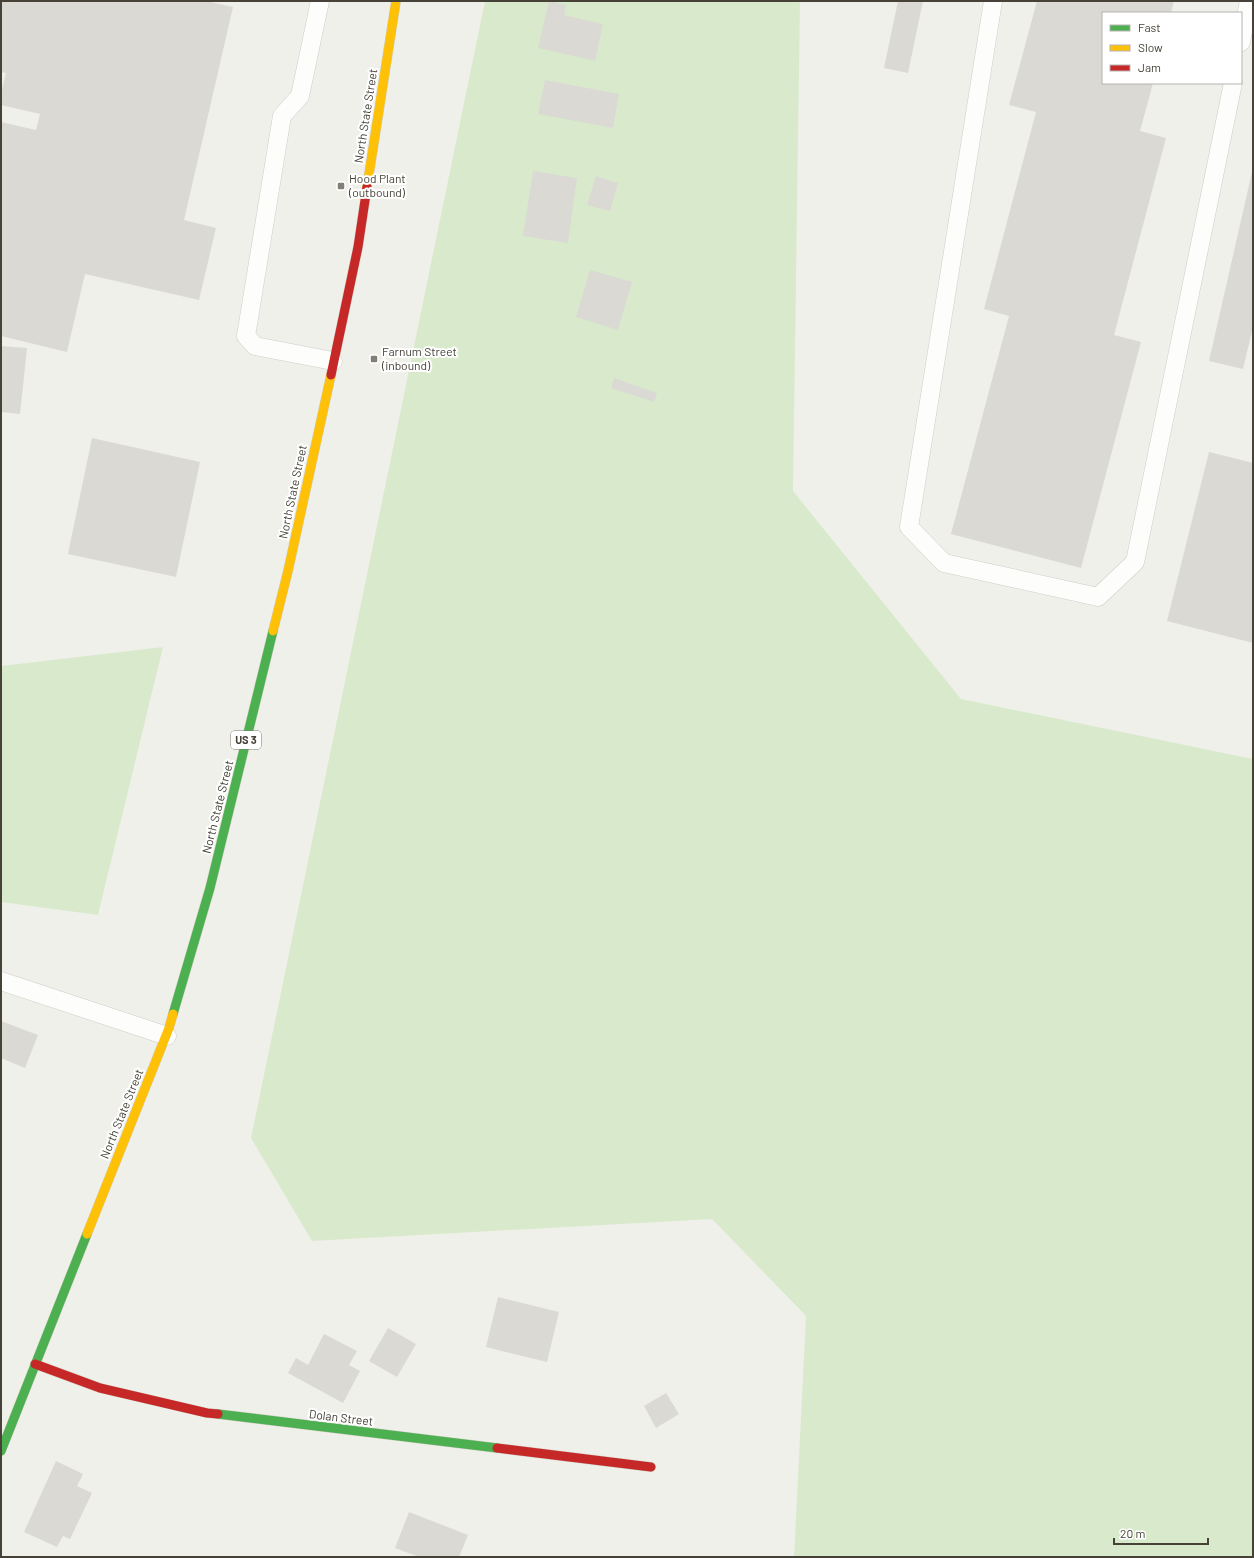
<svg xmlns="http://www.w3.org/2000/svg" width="1254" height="1558" font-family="Barlow,sans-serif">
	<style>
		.green { fill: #d9eacc }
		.building { fill: #dad9d3 }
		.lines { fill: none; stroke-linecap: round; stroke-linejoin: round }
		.lane-casing { stroke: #cecdc8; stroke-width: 19 }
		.fast-casing { stroke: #cfcec2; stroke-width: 10 }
		.slow-casing { stroke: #cfcec2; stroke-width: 10 }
		.jam-casing { stroke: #cfcec2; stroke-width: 10 }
		.lane { stroke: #fdfdfc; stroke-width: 18 }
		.fast { stroke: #4caf50; stroke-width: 9 }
		.slow { stroke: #ffc107; stroke-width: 9 }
		.jam { stroke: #c62828; stroke-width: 9 }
		.poi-dot { fill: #827f76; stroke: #fff; stroke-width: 1.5 }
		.labels { text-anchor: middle; stroke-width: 4; stroke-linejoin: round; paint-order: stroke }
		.shield { fill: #fff; stroke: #7e7b73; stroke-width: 1 }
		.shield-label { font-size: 11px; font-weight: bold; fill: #464237 }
		.street-label { font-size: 12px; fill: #464237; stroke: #fff }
		.poi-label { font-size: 12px; fill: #464237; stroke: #fff; text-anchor: start }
	</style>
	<rect width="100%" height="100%" fill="#f0f0eb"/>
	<g class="green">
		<polygon points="485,1 800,1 793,491 961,699 1253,759 1253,1557 794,1557 806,1316 712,1219 312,1241 251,1138"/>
		<polygon points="163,647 98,915 1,902 1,666"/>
	</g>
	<g class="building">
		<polygon points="1,1 206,1 233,7 184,220 216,228 199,300 85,274 67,352 1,336 1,122 36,130 40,114 1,105 1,93 6,73 1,72"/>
		<polygon points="549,1 566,5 564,15 603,24 595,61 538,48"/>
		<polygon points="898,1 923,1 908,73 884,68"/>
		<polygon points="1037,1 1174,1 1171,13 1103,13 1103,83 1153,83 1140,131 1166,138 1114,335 1141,342 1081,568 951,534 1009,316 984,309 1036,112 1009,105"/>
		<polygon points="545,80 619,94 613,128 538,114"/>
		<polygon points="533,171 577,178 568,243 523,236"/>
		<polygon points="1252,172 1253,327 1243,369 1209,361"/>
		<polygon points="596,176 618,183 610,211 587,205"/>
		<polygon points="590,270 632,282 618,330 576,317"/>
		<polygon points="1,346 27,348 20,414 1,412"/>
		<polygon points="614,378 657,393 654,402 611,388"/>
		<polygon points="92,438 200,462 176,577 68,554"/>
		<polygon points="1209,452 1253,463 1253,643 1167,621"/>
		<polygon points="1,1021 38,1035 25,1068 1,1058"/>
		<polygon points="498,1297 559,1312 547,1362 486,1347"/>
		<polygon points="388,1328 416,1344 397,1377 369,1361"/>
		<polygon points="324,1334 357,1351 349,1365 360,1371 343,1403 288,1373 296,1358 308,1365"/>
		<polygon points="666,1393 679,1414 656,1428 644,1406"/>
		<polygon points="56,1461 83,1474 77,1486 92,1493 70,1539 63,1536 57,1547 24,1532"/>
		<polygon points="409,1512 468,1535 459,1557 419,1557 395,1548"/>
	</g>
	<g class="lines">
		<defs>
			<g id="lane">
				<polyline points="320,1 300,96 282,116 246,336 255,346 333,361"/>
				<polyline points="993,1 909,527 944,563 1098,597 1135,562 1233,83"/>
				<polyline points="1241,42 1249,1"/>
				<polyline points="1,981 167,1036"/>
			</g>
			<g id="fast">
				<polyline points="173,1014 210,888 273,631"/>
				<polyline points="218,1414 497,1448"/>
				<polyline points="1,1451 87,1234"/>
			</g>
			<g id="slow">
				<polyline points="367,187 396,1"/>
				<polyline points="273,631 288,571 331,375"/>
				<polyline points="87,1234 169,1028 173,1014"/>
			</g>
			<g id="jam">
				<polyline points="331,375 358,247 367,187"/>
				<polyline points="35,1364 100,1388 207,1413 218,1414"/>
				<polyline points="497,1448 651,1467"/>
			</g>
		</defs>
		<use href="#lane" class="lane-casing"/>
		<use href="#fast" class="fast-casing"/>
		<use href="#slow" class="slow-casing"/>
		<use href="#jam" class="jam-casing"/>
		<use href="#lane" class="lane"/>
		<use href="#fast" class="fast"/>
		<use href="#slow" class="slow"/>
		<use href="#jam" class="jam"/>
	</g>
	<g class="poi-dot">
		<rect x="337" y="182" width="8" height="8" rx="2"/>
		<rect x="370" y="355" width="8" height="8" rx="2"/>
	</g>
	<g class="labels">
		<rect class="shield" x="231" y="731" width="30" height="18" rx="3"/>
		<g class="shield-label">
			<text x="246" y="744">US 3</text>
		</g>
		<g class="street-label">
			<text transform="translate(366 116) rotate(-81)" y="4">North State Street</text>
			<text transform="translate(293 492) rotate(-78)" y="4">North State Street</text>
			<text transform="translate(218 807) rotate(-76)" y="4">North State Street</text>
			<text transform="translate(122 1114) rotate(-68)" y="4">North State Street</text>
			<text transform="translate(341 1418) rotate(7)" y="4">Dolan Street</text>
		</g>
		<g class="poi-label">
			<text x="349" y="183">Hood Plant<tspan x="349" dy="14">(outbound)</tspan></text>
			<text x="382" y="356">Farnum Street<tspan x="382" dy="14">(inbound)</tspan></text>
		</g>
	</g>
	<rect width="1254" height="1558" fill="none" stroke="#464237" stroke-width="4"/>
	<rect x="1102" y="12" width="140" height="72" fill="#ffffff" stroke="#b5b3af"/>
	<rect x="1110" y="25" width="20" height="6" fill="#4caf50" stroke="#b5b3af"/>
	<text x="1138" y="32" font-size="12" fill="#464237">Fast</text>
	<rect x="1110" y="45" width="20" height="6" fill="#ffc107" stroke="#b5b3af"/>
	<text x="1138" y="52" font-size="12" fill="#464237">Slow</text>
	<rect x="1110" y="65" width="20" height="6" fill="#c62828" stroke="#b5b3af"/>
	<text x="1138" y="72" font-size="12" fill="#464237">Jam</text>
	<path d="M1114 1538v6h94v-6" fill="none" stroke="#464237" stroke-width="2"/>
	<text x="1120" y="1538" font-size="12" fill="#464237" stroke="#ffffff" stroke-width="3" paint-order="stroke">20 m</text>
</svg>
